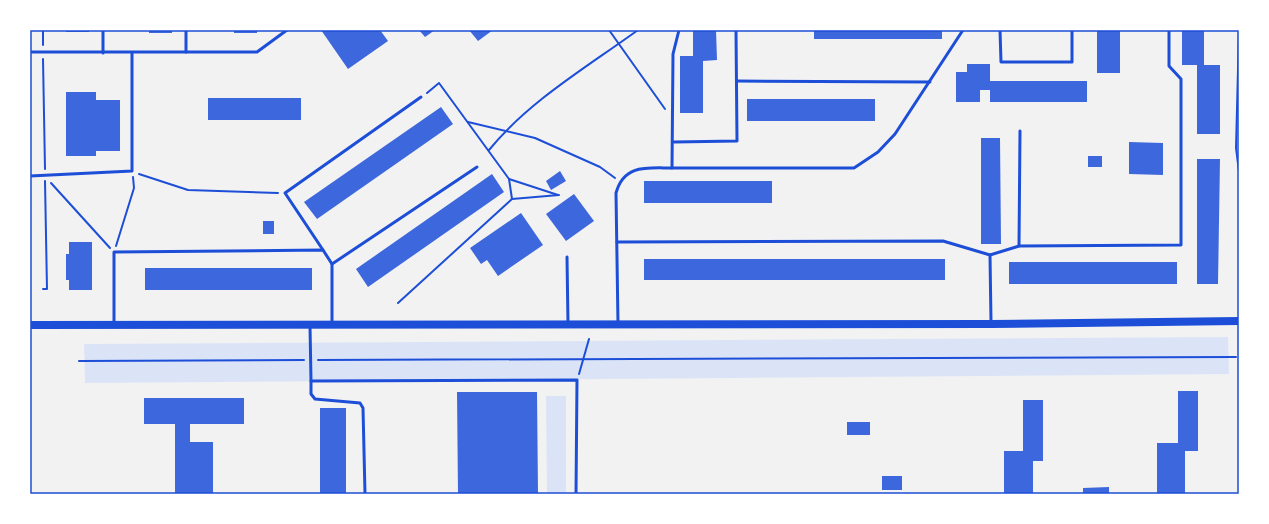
<svg xmlns="http://www.w3.org/2000/svg" width="1269" height="524" font-family="'Libre Baskerville',serif">
	<style>
		.green { fill: #dbe4f7 }
		.building { fill: #3d67dc }
		.lines { fill: none; stroke-linecap: round; stroke-linejoin: round }
		.path { stroke: #1d4ed8; stroke-width: 2 }
		.service { stroke: #1d4ed8; stroke-width: 3 }
		.secondary { stroke: #1d4ed8; stroke-width: 8 }
		.neatline { fill: none; stroke: #1d4ed8; stroke-width: 1.5 }
	</style>
	<rect width="100%" height="100%" fill="#f2f2f2"/>
	<g class="green">
		<polygon points="1228,337 1229,374 85,383 84,344"/>
		<polygon points="546,396 566,396 566,494 547,494"/>
	</g>
	<g class="building">
		<rect x="66" y="30" width="23" height="2"/>
		<rect x="149" y="30" width="23" height="3"/>
		<rect x="234" y="30" width="23" height="3"/>
		<polygon points="321,30 380,30 388,41 348,69"/>
		<polygon points="419,30 435,30 425,37"/>
		<polygon points="469,30 493,30 478,41"/>
		<polygon points="693,30 716,30 717,60 703,61 703,113 680,113 680,56 693,56"/>
		<rect x="814" y="30" width="128" height="9"/>
		<rect x="1097" y="30" width="23" height="43"/>
		<polygon points="1182,30 1204,30 1204,65 1220,65 1220,134 1197,134 1197,65 1182,65"/>
		<polygon points="967,64 990,64 990,81 1087,81 1087,102 990,102 990,90 980,90 980,102 956,102 956,72 967,72"/>
		<polygon points="66,92 96,92 96,100 120,100 120,151 96,151 96,156 66,156"/>
		<rect x="208" y="98" width="93" height="22"/>
		<rect x="747" y="99" width="128" height="22"/>
		<polygon points="441,107 453,124 317,219 304,202"/>
		<polygon points="981,138 1000,138 1001,244 981,244"/>
		<polygon points="1129,142 1163,143 1163,175 1129,174"/>
		<rect x="1088" y="156" width="14" height="11"/>
		<polygon points="1197,159 1220,159 1218,284 1197,284"/>
		<polygon points="560,171 566,181 551,190 546,181"/>
		<polygon points="492,174 504,192 368,287 356,269"/>
		<rect x="644" y="181" width="128" height="22"/>
		<polygon points="574,194 594,221 566,241 546,214"/>
		<polygon points="521,213 543,245 498,276 487,260 481,264 470,248"/>
		<rect x="263" y="221" width="11" height="13"/>
		<polygon points="69,242 92,242 92,290 69,290 69,280 66,280 66,254 69,254"/>
		<rect x="644" y="259" width="301" height="21"/>
		<rect x="1009" y="262" width="168" height="22"/>
		<rect x="145" y="268" width="167" height="22"/>
		<polygon points="1178,391 1198,391 1198,451 1185,451 1185,494 1157,494 1157,443 1178,443"/>
		<polygon points="457,392 537,392 538,494 458,494"/>
		<polygon points="144,398 244,398 244,424 190,424 190,442 213,442 213,494 175,494 175,424 144,424"/>
		<polygon points="1023,400 1043,400 1043,461 1033,461 1033,494 1004,494 1004,451 1023,451"/>
		<rect x="320" y="408" width="26" height="86"/>
		<rect x="847" y="422" width="23" height="13"/>
		<rect x="882" y="476" width="20" height="14"/>
		<polygon points="1109,487 1109,494 1083,494 1083,488"/>
	</g>
	<g class="lines">
		<g class="path">
			<polyline points="43,30 43,45"/>
			<polyline points="609,30 665,109"/>
			<polyline points="1239,30 1236,148 1239,172"/>
			<polyline points="43,59 45,169"/>
			<polyline points="427,93 439,83 509,179 512,199"/>
			<polyline points="468,122 535,138 600,167 615,178"/>
			<path d="M 489,150 C 529,101 587,67 638,30"/>
			<polyline points="139,174 188,190 278,193"/>
			<polyline points="509,179 558,195"/>
			<polyline points="51,183 110,248"/>
			<polyline points="116,246 134,188 133,177"/>
			<polyline points="43,289 47,289 45,181"/>
			<polyline points="398,303 512,199 559,195"/>
			<polyline points="318,360 1236,357"/>
			<polyline points="79,361 304,360"/>
			<polyline points="579,374 589,339"/>
		</g>
		<g class="service">
			<polyline points="186,30 186,52"/>
			<polyline points="1000,30 1001,62 1072,62 1072,30"/>
			<polyline points="30,52 257,52 287,30"/>
			<polyline points="103,53 103,30"/>
			<polyline points="737,81 930,82"/>
			<polyline points="674,142 737,141 736,30"/>
			<polyline points="672,168 854,168 878,152 895,134 963,30"/>
			<polyline points="30,176 132,171 132,53"/>
			<polyline points="617,242 943,241 990,255 991,322"/>
			<polyline points="1019,246 1020,131"/>
			<polyline points="323,250 285,193 421,97"/>
			<polyline points="990,255 1019,246 1181,245 1181,79 1169,66 1169,30"/>
			<polyline points="567,257 568,324"/>
			<polyline points="332,264 477,167"/>
			<polyline points="114,324 114,252 323,250 332,264 332,324"/>
			<path d="M 618,324 L 616,193 C 624,164 647,168 672,168 L 673,54 L 679,30"/>
			<polyline points="310,326 311,381 577,380 576,494"/>
			<polyline points="311,381 311,394 315,399 360,403 363,408 365,494"/>
		</g>
		<polyline class="secondary" points="30,325 991,324 1239,321"/>
	</g>
	<rect width="1269" height="524" fill="none" stroke="#ffffff" stroke-width="62"/>
	<rect x="31" y="31" width="1207" height="462" class="neatline"/>
</svg>
